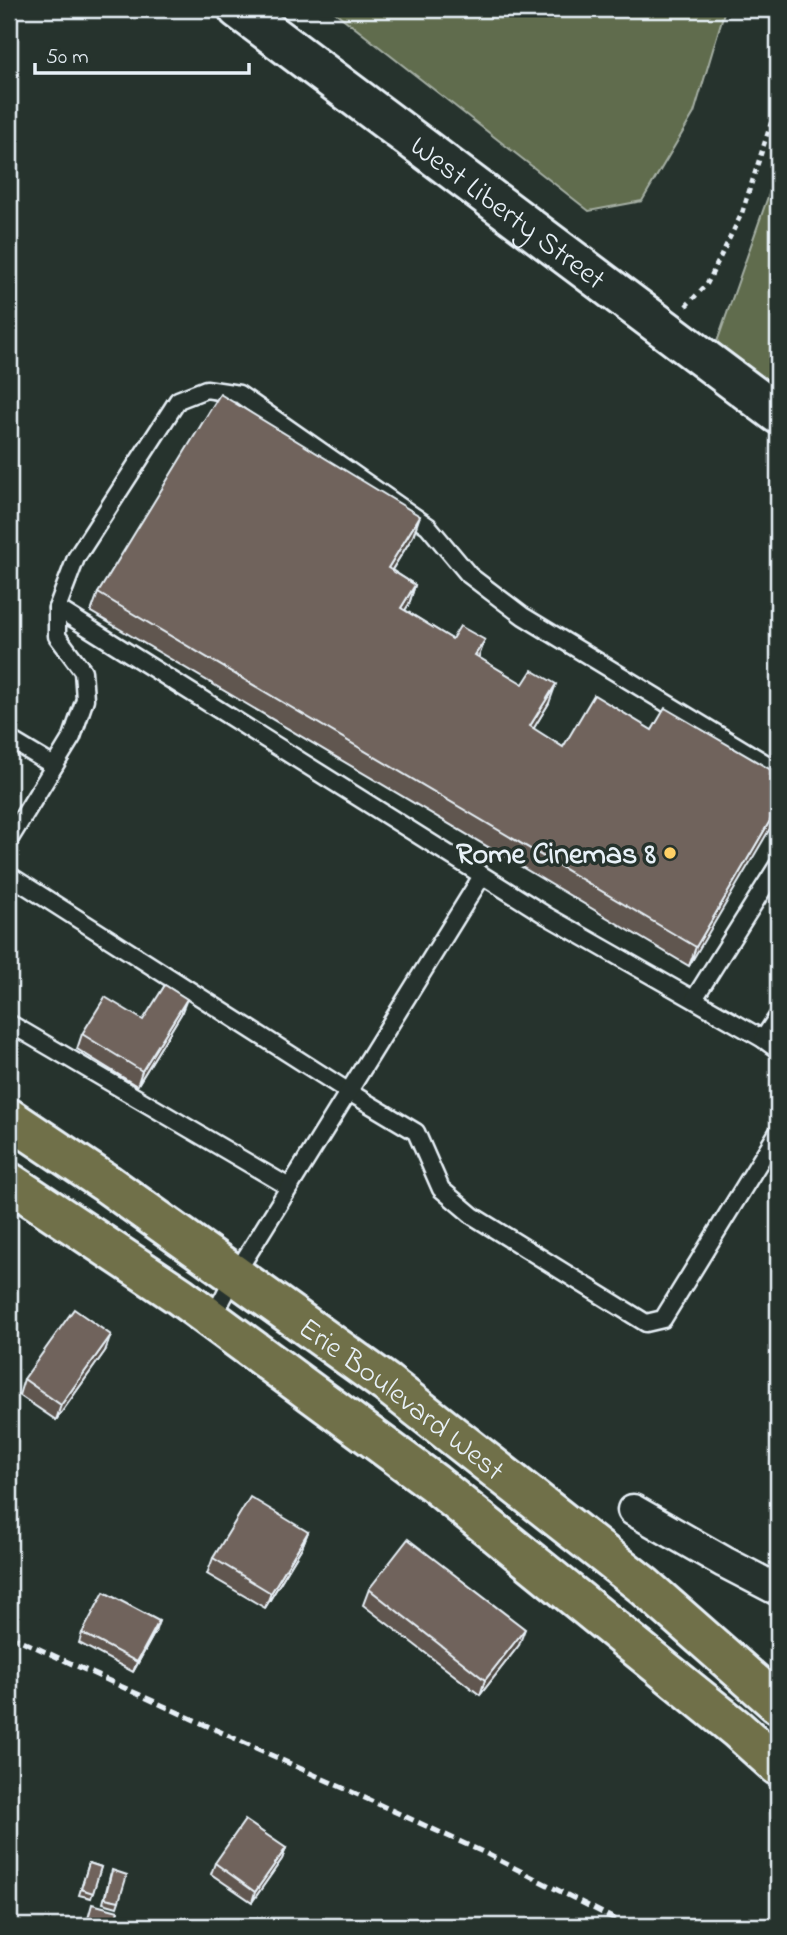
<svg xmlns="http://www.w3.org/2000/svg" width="787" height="1935" font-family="'Indie Flower',sans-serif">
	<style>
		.green { fill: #606c4e; stroke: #a4aea3; stroke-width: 2 }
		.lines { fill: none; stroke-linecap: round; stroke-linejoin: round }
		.service-casing { stroke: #e8f1f8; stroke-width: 21 }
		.minor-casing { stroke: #e8f1f8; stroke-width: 35 }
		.tertiary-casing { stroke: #e8f1f8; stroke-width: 44 }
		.primary-casing { stroke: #e8f1f8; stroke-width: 44 }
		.path { stroke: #e8f1f8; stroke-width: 4.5; stroke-dasharray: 5 5; stroke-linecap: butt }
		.service { stroke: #26332d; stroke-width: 16 }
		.minor { stroke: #26332d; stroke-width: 30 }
		.tertiary { stroke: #26332d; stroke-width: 38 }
		.primary { stroke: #70704a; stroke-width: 38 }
		.rail { stroke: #e8f1f8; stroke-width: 5; stroke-dasharray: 10 5; stroke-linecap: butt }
		.wall { fill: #60564f; stroke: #e8f1f8; stroke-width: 2 }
		.shaded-wall { fill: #4e4640; stroke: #e8f1f8; stroke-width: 2 }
		.building { fill: #70645c; stroke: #e8f1f8; stroke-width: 2 }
		.poi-dot { fill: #ffd166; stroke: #26332d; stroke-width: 2.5 }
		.labels { text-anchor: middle; stroke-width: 7; stroke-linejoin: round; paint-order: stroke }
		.street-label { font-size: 30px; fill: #e8f1f8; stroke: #26332d }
		.poi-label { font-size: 30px; font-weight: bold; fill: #e8f1f8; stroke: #26332d; text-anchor: end }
	</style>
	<rect width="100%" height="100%" fill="#26332d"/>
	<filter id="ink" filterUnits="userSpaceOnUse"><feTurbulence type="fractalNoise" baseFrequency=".0143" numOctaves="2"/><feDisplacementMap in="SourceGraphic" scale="14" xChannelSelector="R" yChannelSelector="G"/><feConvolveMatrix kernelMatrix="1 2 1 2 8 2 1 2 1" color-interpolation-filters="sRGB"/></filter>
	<g filter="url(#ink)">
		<g class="green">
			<polygon points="331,9 725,9 694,113 642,201 589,211"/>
			<polygon points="778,168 778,388 717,342"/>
		</g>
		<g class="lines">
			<defs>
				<g id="service">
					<polyline points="57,608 547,916 763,1039 778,1050"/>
					<polyline points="9,739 54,766"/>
					<polyline points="9,840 72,737 85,699 83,671 57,636 57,608 76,558 178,400 206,389 239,394 428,526 469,575 523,616 778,771"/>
					<polyline points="9,875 349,1092 416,1132 441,1189 473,1216 646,1323 663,1319 778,1132"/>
					<polyline points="694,999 778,865"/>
					<polyline points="9,1023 289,1187"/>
					<polyline points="763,1039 778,1016"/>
					<polyline points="212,1319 235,1275 482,876"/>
				</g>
				<polyline id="minor" points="633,1510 724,1562 778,1590"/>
				<g id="tertiary">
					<path id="s1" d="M 238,9 L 778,414"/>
				</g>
				<g id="primary">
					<path id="s2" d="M 9,1118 L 106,1183 L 386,1383 L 643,1585 L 778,1704"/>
					<polyline points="9,1182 180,1296 434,1483 737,1729 778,1766"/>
				</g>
			</defs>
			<use href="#service" class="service-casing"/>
			<use href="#minor" class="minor-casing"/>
			<use href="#tertiary" class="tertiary-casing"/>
			<use href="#primary" class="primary-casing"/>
			<polyline class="path" points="686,306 707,284 742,213 778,101"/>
			<use href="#service" class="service"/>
			<use href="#minor" class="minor"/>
			<use href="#tertiary" class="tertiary"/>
			<use href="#primary" class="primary"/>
			<polyline class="rail" points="9,1635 485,1853 628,1926"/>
		</g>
		<g class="wall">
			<polygon points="413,536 392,570 415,585 409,604 405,610 452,639 485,640 478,657 549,703 533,729 563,747 652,730 778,774 689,966 91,612 98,593"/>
			<polygon points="181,1014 137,1086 77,1049 82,1034 143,1020"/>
			<polygon points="105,1351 56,1420 19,1395 24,1379"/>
			<polygon points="308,1532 302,1547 265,1608 207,1574 213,1558"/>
			<polygon points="369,1589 519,1645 480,1695 363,1605"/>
			<polygon points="155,1632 133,1672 79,1643 82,1633"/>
			<polygon points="286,1848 282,1859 252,1902 211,1874 215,1863"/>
			<polygon points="89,1863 101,1867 91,1898 79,1895"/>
			<polygon points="110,1876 119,1901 117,1907 103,1903"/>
		</g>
		<g class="shaded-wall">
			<polygon points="420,516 413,536 381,587 388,568"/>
			<polygon points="415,585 409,604 394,627 401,608"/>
			<polygon points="485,640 478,659 475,655"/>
			<polygon points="556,684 549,703 523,746 530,726"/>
			<polygon points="778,807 778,815 689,966 696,947"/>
			<polygon points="187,999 181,1014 137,1086 142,1071"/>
			<polygon points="111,1335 105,1351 56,1420 61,1405"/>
			<polygon points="308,1532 302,1547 265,1608 271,1593"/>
			<polygon points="159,1621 155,1632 133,1672 137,1662"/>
			<polygon points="525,1629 519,1645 480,1695 485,1680"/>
			<polygon points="286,1848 282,1859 252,1902 255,1892"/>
		</g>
		<g class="building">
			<polygon points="220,394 420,516 388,568 415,585 401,608 452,639 460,626 485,640 475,655 523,684 532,670 556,684 530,726 563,747 594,695 652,730 665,708 778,774 778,807 696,947 98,593"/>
			<polygon points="165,985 187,999 142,1071 82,1034 105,997 143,1020"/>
			<polygon points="74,1309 111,1335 61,1405 24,1379"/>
			<polygon points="250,1497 308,1532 271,1593 213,1558"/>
			<polygon points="408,1539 525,1629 485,1680 369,1589"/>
			<polygon points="104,1592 159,1621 137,1662 82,1633"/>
			<polygon points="245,1820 286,1848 255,1892 215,1863"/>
			<polygon points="89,1863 101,1867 93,1893 81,1889"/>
			<polygon points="112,1870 127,1875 119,1901 105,1898"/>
			<polygon points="92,1904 118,1911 113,1926 86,1926"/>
		</g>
	</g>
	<circle class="poi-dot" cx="670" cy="853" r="7"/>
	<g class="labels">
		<g class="street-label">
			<text dy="10" stroke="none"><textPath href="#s1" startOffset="338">West Liberty Street</textPath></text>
			<text dy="10" stroke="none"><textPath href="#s2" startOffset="483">Erie Boulevard West</textPath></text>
		</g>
		<g class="poi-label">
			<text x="656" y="863">Rome Cinemas 8</text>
		</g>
	</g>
	<rect width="787" height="1935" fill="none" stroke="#26332d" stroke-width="35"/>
	<rect x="18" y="18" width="752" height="1900" fill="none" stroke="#e8f1f8" stroke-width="2.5" filter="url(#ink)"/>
	<path d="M35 63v10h214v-10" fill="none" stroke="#e8f1f8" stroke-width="3.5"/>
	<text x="46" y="63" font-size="21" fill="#e8f1f8" stroke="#26332d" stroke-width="5" paint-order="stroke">50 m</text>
</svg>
